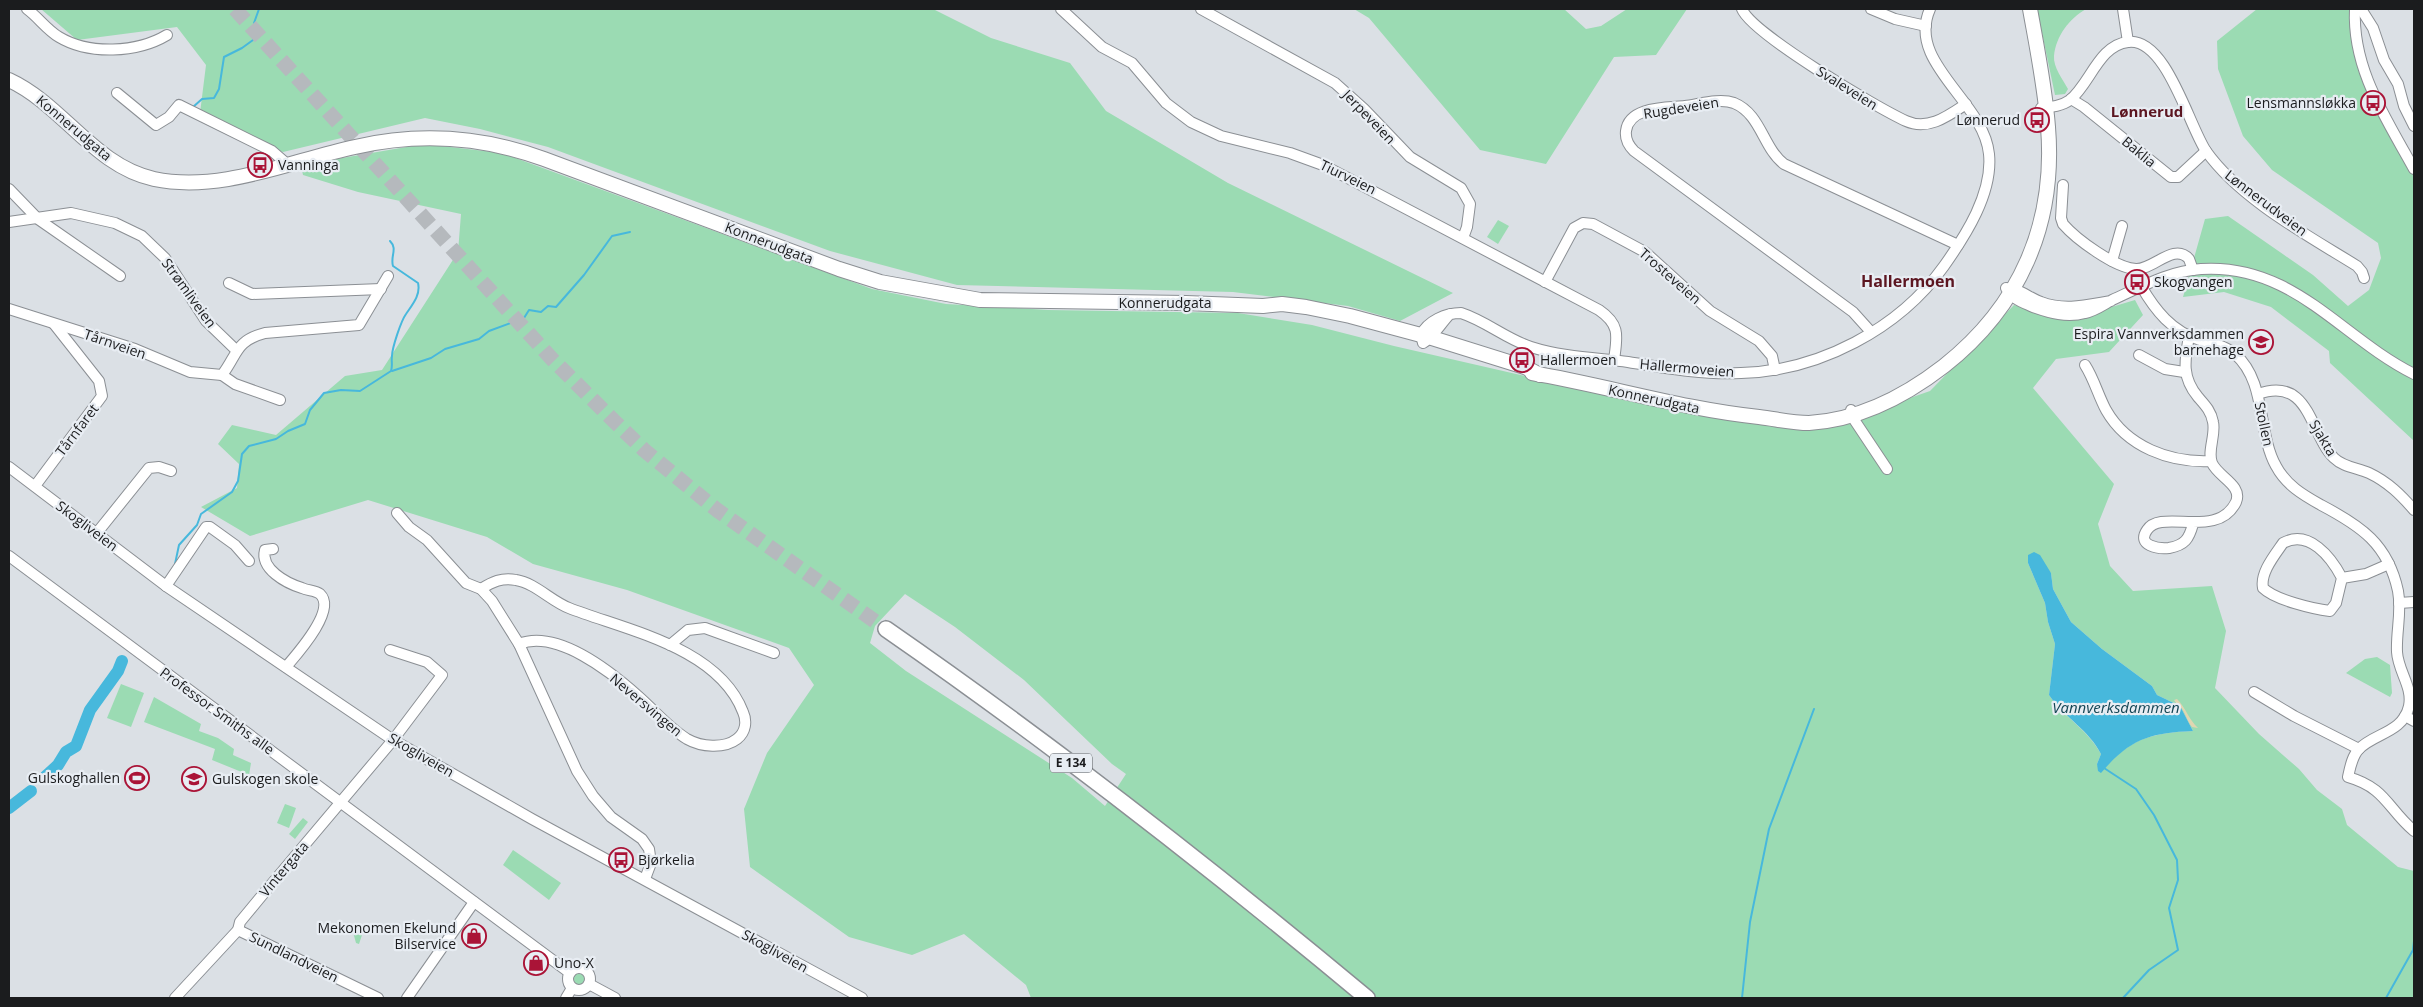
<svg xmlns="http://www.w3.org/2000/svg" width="2423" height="1007" font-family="'Open Sans',sans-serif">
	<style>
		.green { fill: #9bdbb3; fill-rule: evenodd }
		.sand { fill: #e0d6b1 }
		.water { fill: #47b8dc }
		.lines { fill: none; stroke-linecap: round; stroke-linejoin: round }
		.stream { stroke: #47b8dc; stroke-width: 2 }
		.river { stroke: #47b8dc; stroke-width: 12 }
		.highway-tunnel { stroke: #b5b9bd; stroke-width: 15; stroke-dasharray: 15 8; stroke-linecap: butt }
		.minor-casing { stroke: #8b8f94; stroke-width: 12 }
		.major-casing { stroke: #8b8f94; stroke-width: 16 }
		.highway-casing { stroke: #8b8f94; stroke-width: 18 }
		.minor { stroke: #fff; stroke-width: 10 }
		.major { stroke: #fff; stroke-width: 14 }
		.highway { stroke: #fff; stroke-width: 15 }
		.labels { text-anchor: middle; stroke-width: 4.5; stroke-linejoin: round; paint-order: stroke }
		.shield { fill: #e8edf3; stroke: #585b5e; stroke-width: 1 }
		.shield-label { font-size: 12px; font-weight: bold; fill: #1b1c1e }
		.street-label { font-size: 14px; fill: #1b1c1e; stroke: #e8edf3 }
		.poi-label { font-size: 14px; fill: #1b1c1e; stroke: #e8edf3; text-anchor: start }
		.neighbourhood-label { font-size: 15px; font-weight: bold; fill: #5c1621; stroke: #e8edf3 }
		.water-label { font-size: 15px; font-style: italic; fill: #144554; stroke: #e8edf3 }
		.quarter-label { font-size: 16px; font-weight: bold; fill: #5c1621; stroke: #e8edf3 }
	</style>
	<rect width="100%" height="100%" fill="#dbe0e5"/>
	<g class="green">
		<polygon points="41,9 933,9 991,38 1070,63 1106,111 1228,183 1453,293 1400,321 1348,306 1233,292 957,285 830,251 548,147 480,129 425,118 283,152 261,144 200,113 206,65 177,27 77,40"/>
		<polygon points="1354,9 1564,9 1586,29 1601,26 1627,9 1687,9 1656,55 1614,57 1546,164 1480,150 1369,18"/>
		<path d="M 2037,9 L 2086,9 C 2069,19 2056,36 2054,56 C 2053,67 2063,80 2068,89 L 2065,94 L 2055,95 Z"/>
		<polygon points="2257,9 2356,9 2365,76 2414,163 2414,441 2330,363 2329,351 2271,307 2224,292 2183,297 2205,219 2228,216 2313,275 2348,306 2369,290 2381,258 2378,243 2272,170 2243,136 2218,69 2217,41"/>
		<path d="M 424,144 L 502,153 L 872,289 L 946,304 L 1048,310 L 1238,313 L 1312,325 L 1394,346 L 1695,415 L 1821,429 L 1930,391 L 2014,305 L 2068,320 L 2135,300 L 2143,315 L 2109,352 L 2056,359 L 2033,388 L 2114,484 L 2098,524 L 2110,566 L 2133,591 L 2212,586 L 2226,631 L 2215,688 L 2259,734 L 2299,769 L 2317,790 L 2342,809 L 2347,825 L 2398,867 L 2414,871 L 2414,998 L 1031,998 L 1026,985 L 964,934 L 912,955 L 849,937 L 750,867 L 744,809 L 767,753 L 814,685 L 789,648 L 627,590 L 533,564 L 487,537 L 368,500 L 250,536 L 201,507 L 237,488 L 239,464 L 218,444 L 232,425 L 276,435 L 345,376 L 382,370 L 458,252 L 461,214 L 358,192 L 303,175 L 301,165 ZM 2028,555 L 2051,573 L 2053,589 L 2071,622 L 2102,649 L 2152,686 L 2157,695 L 2180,706 L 2193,731 C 2149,733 2130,739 2101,772 L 2097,764 L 2101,754 C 2088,730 2065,718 2049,695 L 2055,644 L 2048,622 L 2045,603 L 2028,563 ZM 905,594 L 955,627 L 1024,680 L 1112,764 L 1126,774 L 1105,806 L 1072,778 L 906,671 L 870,643 L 875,626 Z"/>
		<polygon points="1498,220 1509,226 1498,244 1487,237"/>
		<polygon points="2377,657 2390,665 2392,693 2390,697 2346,673 2365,659"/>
		<polygon points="121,684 144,693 131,727 107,718"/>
		<polygon points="154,697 201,724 199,731 218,738 234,749 233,755 251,763 249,775 212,760 215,749 144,722"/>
		<polygon points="285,804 296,808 289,828 277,823"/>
		<polygon points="303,818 308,822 295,839 289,834"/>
		<polygon points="513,850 561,883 549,900 503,865"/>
		<polygon points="358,929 363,932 359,944 356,943 353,932"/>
		<circle cx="579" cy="979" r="7"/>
	</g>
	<path class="sand" d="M 2177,699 C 2186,708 2189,720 2198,728 L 2192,727 C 2187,721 2186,715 2182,709 C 2179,705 2176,704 2174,700 Z"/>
	<path class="water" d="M 2034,552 L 2040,555 L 2051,573 L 2053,589 L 2071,622 L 2102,649 L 2152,686 L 2157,695 L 2180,706 L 2193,731 C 2149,733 2130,739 2101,773 L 2098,771 L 2097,764 L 2101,754 C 2089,730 2065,718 2049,695 L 2055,644 L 2048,622 L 2045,603 L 2028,563 L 2028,555 Z"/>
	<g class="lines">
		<g class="stream">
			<polyline points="193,107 202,99 214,98 219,89 224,57 242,48 253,40 254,23 259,9"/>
			<polyline points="392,371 431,358 445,349 479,339 489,331 524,318 529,310 541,312 548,306 556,307 584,275 612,236 630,232"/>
			<path d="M 175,564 L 179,545 L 197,525 L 201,514 L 232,492 L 238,481 L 242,454 L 249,446 L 276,439 L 288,431 L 305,424 L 310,410 L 324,393 L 341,390 L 360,391 L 391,371 C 393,365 391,361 392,356 C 392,348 401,321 406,314 C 412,305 421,295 418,283 L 393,266 C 390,256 398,249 390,241"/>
			<polyline points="2104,768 2136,789 2154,815 2177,860 2178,880 2169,908 2178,950 2149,970 2123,998"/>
			<polyline points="1742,998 1750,922 1769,829 1814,709"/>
			<polyline points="2386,998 2413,950 2414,941"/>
		</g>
		<g class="river">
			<polyline points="45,777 58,765 66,752 76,746 90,710 118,671 122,661"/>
			<polyline points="9,808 31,791"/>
		</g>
		<polyline class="highway-tunnel" points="235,9 552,359 614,421 644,450 717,510 886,629"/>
		<defs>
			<g id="minor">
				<path d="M 27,9 C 38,17 47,30 59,37 C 89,55 137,53 167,35"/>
				<path d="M 1061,9 L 1102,47 L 1132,63 L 1166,103 L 1191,122 L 1221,136 L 1290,153 L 1323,165 L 1599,310 C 1621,325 1617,337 1614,360"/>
				<polyline points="1201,9 1335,83 1364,109 1410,157 1461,188 1470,204 1467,227 1463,238"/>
				<path d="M 1742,9 C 1751,33 1877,108 1906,121 C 1928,131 1948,116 1966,104"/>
				<polyline points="1871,9 1895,19 1926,26"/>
				<polyline points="2123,9 2128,42"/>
				<path d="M 2355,9 C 2352,69 2386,118 2414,169"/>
				<polyline points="2361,9 2373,28 2384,60 2398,84 2404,106 2414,126"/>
				<polyline points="117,93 156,125 169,117 179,105 272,151 287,164"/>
				<polyline points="2071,99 2084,107 2171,177 2178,177 2206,151"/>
				<path d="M 2041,108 C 2051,107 2062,106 2070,100 C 2090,84 2099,45 2128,42 C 2166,37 2189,126 2206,151 C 2240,199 2307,235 2357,266 L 2362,272 L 2364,278"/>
				<path d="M 2063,185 L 2061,218 L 2063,224 C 2076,239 2115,268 2136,269 C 2153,270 2174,242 2189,259 L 2193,270"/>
				<polyline points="9,189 38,219 120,276"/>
				<polyline points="9,222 71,213 115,223 142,236 165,258 206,321 236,350"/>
				<polyline points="2112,261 2122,226"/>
				<polyline points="1545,282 1574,228 1583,223 1593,224 1645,252 1710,311 1759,341 1772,356 1775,370"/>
				<polyline points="229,283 252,294 381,289"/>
				<path d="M 2141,286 C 2155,310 2172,332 2200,340 C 2212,344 2225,345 2235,354 C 2267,382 2257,432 2276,466 C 2286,485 2303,495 2321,505 C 2361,526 2388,544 2398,591 C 2402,612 2396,631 2397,652 C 2398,671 2413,687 2409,706 C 2403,733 2374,733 2359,749 C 2352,756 2350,768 2348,777 C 2386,788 2387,808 2414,831"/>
				<path d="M 2111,301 C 2087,305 2065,311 2041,302 C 2029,298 2019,288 2006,288 C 2012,299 2022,302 2033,307 C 2050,313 2067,318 2085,313 C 2095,311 2103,305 2112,300 C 2141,287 2169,271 2201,269 C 2293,263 2340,337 2414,374"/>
				<path d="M 9,309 L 135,349 L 190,372 L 222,375 C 238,354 235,341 265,333 L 359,325 L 388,276"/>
				<path d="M 1450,314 C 1440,324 1434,337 1423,343 L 1421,335 C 1427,321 1446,313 1461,313 C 1486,321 1506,339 1531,347 C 1562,357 1596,358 1628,362 C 1665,368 1703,375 1741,373 C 1819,371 1899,329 1944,266 C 1966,235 1993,193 1989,154 C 1984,101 1906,63 1930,9"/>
				<path d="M 1871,332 L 1853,312 L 1634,151 C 1629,146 1625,139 1626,131 C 1629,106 1667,108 1685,106 C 1700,104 1720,98 1734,103 C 1761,114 1763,148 1784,164 L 1958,245"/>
				<path d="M 2189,336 C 2185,359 2181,377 2198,397 C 2205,405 2211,411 2213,422 C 2216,435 2207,451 2212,463 C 2218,477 2243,485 2236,502 C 2218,540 2161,508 2147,530 C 2136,546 2159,549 2169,548 C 2185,545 2189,539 2193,524"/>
				<polyline points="2139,355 2165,369 2184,372"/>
				<path d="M 2085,365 C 2094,379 2098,395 2106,410 C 2127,447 2170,463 2211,461"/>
				<polyline points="222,375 235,384 280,400"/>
				<path d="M 2258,394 C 2310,375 2310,435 2334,458 C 2343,467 2358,468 2369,473 C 2388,482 2401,495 2414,510"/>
				<polyline points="1851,410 1855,421 1887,469"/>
				<polyline points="9,467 166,586 393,740 532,819 862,998"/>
				<polyline points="35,486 102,396 99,381 54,324"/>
				<polyline points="397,513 409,527 427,540 466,583 481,589 492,601 519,644 577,771 593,796 611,817 642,839 649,849 651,863 645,879"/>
				<polyline points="96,534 149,468 159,467 171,471"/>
				<path d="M 273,549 L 265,550 C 260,569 286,583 302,588 C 308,591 315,590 320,594 C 337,610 297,654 286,667"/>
				<polyline points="9,556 570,973"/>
				<path d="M 2342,578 C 2331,557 2309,529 2283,543 C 2274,556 2260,573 2263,588 C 2275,600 2314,609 2330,611 L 2336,603 L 2342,578 L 2366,574 L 2389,564"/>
				<polyline points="166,586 206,527 210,527 235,545 249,561"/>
				<path d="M 481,589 C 492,582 502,577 516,580 C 535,583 551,601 569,608 C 625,630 718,647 743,712 C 747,721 746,732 737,739 C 724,749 701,747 687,739 C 669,728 654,710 638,696 C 611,672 557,629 519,644"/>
				<polyline points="2399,603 2414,602"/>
				<polyline points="670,645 688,630 705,628 774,653"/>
				<polyline points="2254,692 2294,716 2359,749"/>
				<polyline points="2405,716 2414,721"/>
				<polyline points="238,930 378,998"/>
				<circle cx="579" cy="979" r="11"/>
				<polyline points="589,984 615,998"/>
				<polyline points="175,998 238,930 240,922 259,899 393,740 442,675 427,662 390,650"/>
				<polyline points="407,998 474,902"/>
				<polyline points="566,998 572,988"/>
			</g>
			<g id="major">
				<path d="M 9,80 C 63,105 94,166 154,179 C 221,193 290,161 355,147 C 420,132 481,136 544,159 L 839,269 L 880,282 L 980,300 L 1186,303 L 1263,306 L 1282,304 L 1306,307 L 1350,316 L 1432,338 L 1525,367 L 1540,375"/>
				<path d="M 1532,373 C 1608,386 1682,409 1759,417 C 1776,419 1792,423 1809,423 C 1859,420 1904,397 1944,366 C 2020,306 2056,224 2048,127 C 2045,87 2037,48 2030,9"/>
			</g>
			<path id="highway" d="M 886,629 C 1052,744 1212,869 1367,998"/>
		</defs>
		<use href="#minor" class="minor-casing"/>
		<use href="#major" class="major-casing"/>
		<use href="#highway" class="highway-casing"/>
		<use href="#minor" class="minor"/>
		<use href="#major" class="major"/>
		<use href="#highway" class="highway"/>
	</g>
	<defs>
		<symbol id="bus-ring" viewBox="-11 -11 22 22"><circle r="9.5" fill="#e8edf3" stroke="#aa1437" stroke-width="1.5"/><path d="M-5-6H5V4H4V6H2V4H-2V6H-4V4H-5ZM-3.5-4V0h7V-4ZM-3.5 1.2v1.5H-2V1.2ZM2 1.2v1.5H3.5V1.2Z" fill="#aa1437"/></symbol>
		<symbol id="school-ring" viewBox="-11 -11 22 22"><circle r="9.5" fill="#e8edf3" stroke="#aa1437" stroke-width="1.5"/><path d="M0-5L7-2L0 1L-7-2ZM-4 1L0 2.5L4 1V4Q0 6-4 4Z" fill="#aa1437"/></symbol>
		<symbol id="stadium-ring" viewBox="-11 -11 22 22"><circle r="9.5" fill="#e8edf3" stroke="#aa1437" stroke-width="1.5"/><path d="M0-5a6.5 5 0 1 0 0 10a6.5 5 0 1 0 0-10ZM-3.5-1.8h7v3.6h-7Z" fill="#aa1437"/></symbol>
		<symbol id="shop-ring" viewBox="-11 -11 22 22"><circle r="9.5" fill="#e8edf3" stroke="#aa1437" stroke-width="1.5"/><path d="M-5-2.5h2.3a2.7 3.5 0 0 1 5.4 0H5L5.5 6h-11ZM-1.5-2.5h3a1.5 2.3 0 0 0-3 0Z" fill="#aa1437"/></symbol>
	</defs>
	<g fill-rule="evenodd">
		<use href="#bus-ring" x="2359" y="89" width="28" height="28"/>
		<use href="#bus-ring" x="2023" y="106" width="28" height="28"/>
		<use href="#bus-ring" x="246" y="151" width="28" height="28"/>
		<use href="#bus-ring" x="2123" y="268" width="28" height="28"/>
		<use href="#school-ring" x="2247" y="328" width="28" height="28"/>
		<use href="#bus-ring" x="1508" y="346" width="28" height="28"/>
		<use href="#stadium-ring" x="123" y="764" width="28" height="28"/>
		<use href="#school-ring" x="180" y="765" width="28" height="28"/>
		<use href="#bus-ring" x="607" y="846" width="28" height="28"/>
		<use href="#shop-ring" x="460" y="922" width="28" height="28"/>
		<use href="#shop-ring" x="522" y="949" width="28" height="28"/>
	</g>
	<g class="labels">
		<rect class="shield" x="1050" y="753.5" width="42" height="19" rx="4"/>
		<g class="shield-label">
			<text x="1071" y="767">E 134</text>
		</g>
		<g class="street-label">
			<text transform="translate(1847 88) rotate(32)" y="5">Svaleveien</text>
			<text transform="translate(1681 108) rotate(-9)" y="5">Rugdeveien</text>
			<text transform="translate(1369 117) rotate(46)" y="5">Jerpeveien</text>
			<text transform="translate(74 128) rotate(40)" y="5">Konnerudgata</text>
			<text transform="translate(2139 152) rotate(40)" y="5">Baklia</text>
			<text transform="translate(1348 177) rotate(26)" y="5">Tiurveien</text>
			<text transform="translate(2266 203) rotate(37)" y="5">Lønnerudveien</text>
			<text transform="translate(769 243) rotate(21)" y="5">Konnerudgata</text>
			<text transform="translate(1670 276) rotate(41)" y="5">Trosteveien</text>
			<text transform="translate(189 293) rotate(54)" y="5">Strømliveien</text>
			<text x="1165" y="308">Konnerudgata</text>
			<text transform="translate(115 344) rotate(19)" y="5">Tårnveien</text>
			<text transform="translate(1687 368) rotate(5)" y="5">Hallermoveien</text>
			<text transform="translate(1654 399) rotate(12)" y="5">Konnerudgata</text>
			<text transform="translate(2264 424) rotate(78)" y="5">Stollen</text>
			<text transform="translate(77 430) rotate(-53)" y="5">Tårnfaret</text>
			<text transform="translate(2323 438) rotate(59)" y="5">Sjakta</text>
			<text transform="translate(87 526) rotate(37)" y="5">Skogliveien</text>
			<text transform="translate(646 705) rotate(40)" y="5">Neversvingen</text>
			<text transform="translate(217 711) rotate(36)" y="5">Professor Smiths alle</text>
			<text transform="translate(421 755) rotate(30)" y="5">Skogliveien</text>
			<text transform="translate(284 869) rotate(-50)" y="5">Vintergata</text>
			<text transform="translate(775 951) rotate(29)" y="5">Skogliveien</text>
			<text transform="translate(294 957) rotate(26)" y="5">Sundlandveien</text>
		</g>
		<g class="poi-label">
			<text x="2356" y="108" text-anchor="end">Lensmannsløkka</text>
			<text x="2020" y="125" text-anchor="end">Lønnerud</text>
			<text x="278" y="170">Vanninga</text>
			<text x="2154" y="287">Skogvangen</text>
			<text x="2244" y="339" text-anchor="end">Espira Vannverksdammen<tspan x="2244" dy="16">barnehage</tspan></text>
			<text x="1540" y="365">Hallermoen</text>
			<text x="120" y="783" text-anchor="end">Gulskoghallen</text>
			<text x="212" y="784">Gulskogen skole</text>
			<text x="638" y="865">Bjørkelia</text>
			<text x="456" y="933" text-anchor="end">Mekonomen Ekelund<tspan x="456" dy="16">Bilservice</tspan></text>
			<text x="554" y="968">Uno-X</text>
		</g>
		<g class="neighbourhood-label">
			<text x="2147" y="117">Lønnerud</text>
		</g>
		<g class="water-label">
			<text x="2116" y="713">Vannverksdammen</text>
		</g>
		<g class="quarter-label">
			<text x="1908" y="287">Hallermoen</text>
		</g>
	</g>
	<rect width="2423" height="1007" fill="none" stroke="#1b1c1e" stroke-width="20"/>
</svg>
